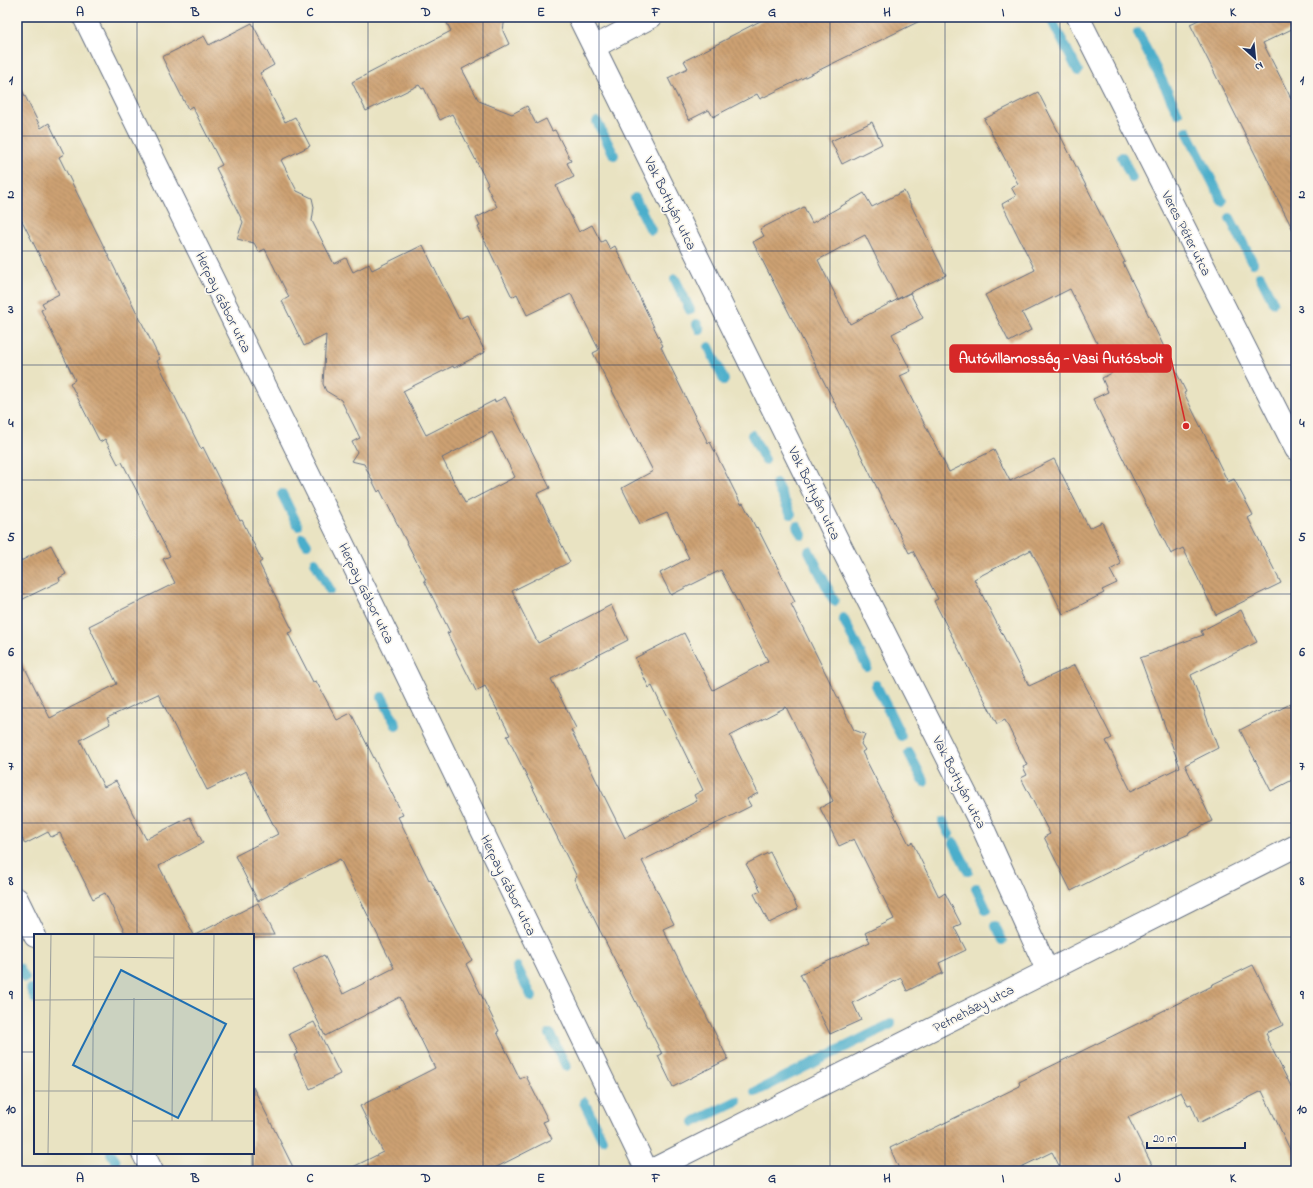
<svg xmlns="http://www.w3.org/2000/svg" width="1313" height="1188" font-family="'Indie Flower',sans-serif">
	<style>
		.lines { fill: none; stroke-linecap: round; stroke-linejoin: round }
		.stream { stroke: #4caecb; stroke-width: 10 }
		.building { fill: url(#building-back-hatch); fill-rule: evenodd }
		.minor-casing { stroke: #636e81; stroke-width: 24 }
		.minor { stroke: #fff; stroke-width: 22 }
		.grid { fill: none; stroke: #1b2f5e; stroke-width: 1; stroke-opacity: 0.55 }
		.labels { text-anchor: middle; stroke-width: 3.5; stroke-linejoin: round; paint-order: stroke }
		.street-label { font-size: 14px; fill: #1b2f5e; stroke: #fbf7ec }
		.inset-road { fill: none; stroke: #979b9a; stroke-width: 1 }
		.view { fill: #1f6fb2; fill-opacity: 0.15; stroke: #1f6fb2; stroke-width: 2 }
		.inset-edge { fill: none; stroke: #1b2f5e; stroke-width: 2 }
		.leader { fill: none; stroke: #d62828; stroke-width: 1.5 }
		.callout-dot { fill: #d62828; stroke: #fbf7ec; stroke-width: 1.5 }
		.callout { fill: #d62828; stroke: #d62828; stroke-width: 1.5 }
		.callout-label { font-size: 15px; text-anchor: middle; font-weight: bold; fill: #fff }
		.neatline { fill: none; stroke: #1b2f5e; stroke-width: 1.5 }
		.grid-label { font-size: 13px; text-anchor: middle; font-weight: bold; fill: #1b2f5e }
	</style>
	<defs>
		<pattern id="building-back-hatch" width="6" height="6" patternUnits="userSpaceOnUse"><rect width="6" height="6" fill="#cda172"/><path d="M-1 5l2 2M0 0l6 6M5-1l2 2" fill="none" stroke="#a68461"/></pattern>
	</defs>
	<rect width="100%" height="100%" fill="#fbf7ec"/>
	<filter id="ink" filterUnits="userSpaceOnUse"><feTurbulence type="fractalNoise" baseFrequency=".025" numOctaves="2"/><feDisplacementMap in="SourceGraphic" scale="8" xChannelSelector="R" yChannelSelector="G"/><feConvolveMatrix kernelMatrix="1 2 1 2 8 2 1 2 1" color-interpolation-filters="sRGB"/></filter>
	<filter id="wash" filterUnits="userSpaceOnUse"><feTurbulence type="fractalNoise" baseFrequency=".012" numOctaves="4" result="noise"/><feDisplacementMap in="SourceGraphic" scale="16" xChannelSelector="R" yChannelSelector="G"/><feGaussianBlur stdDeviation="0.9" result="paint"/><feColorMatrix in="noise" values="0 0 0 0 0 0 0 0 0 0 0 0 0 0 0 0 0 1.4 0 .05"/><feComposite in="paint" operator="in"/></filter>
	<g filter="url(#wash)">
		<rect width="100%" height="100%" fill="#e9e3c2"/>
		<g class="lines">
			<g class="stream">
				<polyline points="1050,17 1078,71"/>
				<polyline points="1138,33 1178,113"/>
				<polyline points="597,122 614,155"/>
				<polyline points="1187,131 1222,201"/>
				<polyline points="1122,157 1132,178"/>
				<polyline points="635,198 651,230"/>
				<polyline points="1230,218 1253,263"/>
				<polyline points="1260,276 1273,302"/>
				<polyline points="675,279 690,310"/>
				<polyline points="697,324 700,330"/>
				<polyline points="709,347 724,380"/>
				<polyline points="752,435 765,460"/>
				<polyline points="776,484 791,514"/>
				<polyline points="282,494 298,526"/>
				<polyline points="797,526 802,535"/>
				<polyline points="303,538 307,544"/>
				<polyline points="809,551 834,601"/>
				<polyline points="315,562 330,590"/>
				<polyline points="843,618 867,667"/>
				<polyline points="876,685 901,736"/>
				<polyline points="382,697 396,725"/>
				<polyline points="909,753 924,782"/>
				<polyline points="943,822 949,834"/>
				<polyline points="954,843 968,871"/>
				<polyline points="976,888 986,909"/>
				<polyline points="995,926 1002,940"/>
				<polyline points="517,967 532,997"/>
				<polyline points="19,968 25,978"/>
				<polyline points="31,989 35,999"/>
				<polyline points="550,1034 566,1066"/>
				<polyline points="755,1092 891,1024"/>
				<polyline points="584,1102 602,1139"/>
				<polyline points="694,1122 737,1101"/>
				<polyline points="111,1153 116,1162"/>
			</g>
		</g>
		<g id="blocks">
			<g class="building">
				<path d="M 444,17 L 505,17 L 503,31 L 509,44 L 462,69 L 479,101 L 512,114 L 527,106 L 536,124 L 546,119 L 552,131 L 555,130 L 571,161 L 567,163 L 574,177 L 556,186 L 579,232 L 592,225 L 601,242 L 605,240 L 610,249 L 615,246 L 663,346 L 661,347 L 708,443 L 710,442 L 741,504 L 743,503 L 756,528 L 757,527 L 795,602 L 791,604 L 854,730 L 865,734 L 861,744 L 865,750 L 862,752 L 909,844 L 912,842 L 939,897 L 945,893 L 961,924 L 954,927 L 966,950 L 939,963 L 943,973 L 907,991 L 901,978 L 853,1003 L 861,1020 L 830,1034 L 800,974 L 870,942 L 865,933 L 894,919 L 854,839 L 839,846 L 820,808 L 833,801 L 786,707 L 730,736 L 758,793 L 747,799 L 751,806 L 642,861 L 674,924 L 663,929 L 728,1059 L 673,1087 L 658,1056 L 662,1054 L 574,879 L 577,877 L 507,736 L 510,735 L 485,686 L 476,691 L 447,633 L 450,632 L 424,580 L 426,580 L 380,490 L 378,492 L 364,464 L 351,461 L 357,452 L 352,442 L 360,438 L 341,400 L 326,391 L 323,384 L 326,335 L 304,346 L 282,301 L 289,297 L 265,249 L 259,252 L 254,243 L 237,239 L 243,222 L 216,168 L 222,165 L 192,106 L 188,109 L 162,57 L 204,36 L 209,45 L 252,23 L 274,65 L 260,73 L 285,122 L 295,117 L 310,146 L 281,160 L 297,191 L 312,198 L 314,207 L 312,221 L 334,264 L 346,258 L 353,272 L 369,264 L 372,270 L 423,245 L 459,319 L 467,315 L 485,352 L 454,368 L 453,366 L 403,391 L 426,435 L 495,400 L 495,402 L 505,397 L 550,488 L 537,494 L 570,562 L 512,591 L 538,643 L 611,605 L 628,640 L 551,679 L 576,728 L 571,730 L 625,838 L 697,801 L 694,795 L 703,790 L 652,686 L 649,688 L 635,658 L 684,633 L 713,690 L 768,661 L 721,570 L 671,595 L 660,573 L 689,558 L 667,513 L 640,524 L 622,488 L 653,471 L 593,353 L 599,350 L 571,294 L 527,315 L 517,294 L 512,297 L 478,227 L 480,226 L 476,218 L 497,207 L 486,185 L 488,184 L 452,114 L 440,120 L 424,88 L 422,89 L 419,85 L 366,111 L 352,82 L 451,31 ZM 492,432 L 515,477 L 465,503 L 442,458 Z"/>
				<polygon points="768,17 928,17 760,99 757,94 713,117 709,110 689,120 668,78 688,68 684,61 729,38 729,37"/>
				<polygon points="1205,17 1296,17 1296,27 1263,43 1296,108 1296,236 1190,24"/>
				<polygon points="17,80 41,128 49,123 64,154 59,157 160,359 157,361 201,449 203,447 240,521 242,520 262,561 259,563 293,631 288,633 313,682 316,681 337,720 351,713 403,815 398,817 403,827 429,880 430,879 472,960 466,964 499,1031 497,1032 520,1079 526,1076 548,1120 543,1122 552,1139 489,1171 345,1171 383,1152 360,1106 435,1068 400,997 325,1036 293,970 324,955 343,994 394,968 340,859 258,901 235,856 278,834 246,771 207,790 158,694 107,718 110,724 80,740 104,787 116,781 146,839 190,817 203,843 159,866 194,935 126,935 105,893 93,899 60,833 51,837 48,832 25,844 17,827 17,652 50,718 117,684 89,626 175,583 163,559 170,556 122,462 118,464 105,439 100,442 70,383 75,380 41,310 45,308 42,303 59,294 17,211"/>
				<polygon points="1038,92 1125,262 1123,263 1186,392 1184,393 1228,482 1234,479 1253,515 1248,518 1281,583 1216,615 1183,548 1171,554 1093,399 1108,392 1102,378 1112,373 1070,289 1022,313 1031,330 1009,342 985,295 1035,270 1002,204 1016,196 1011,187 1018,184 984,119"/>
				<polygon points="872,122 882,144 842,164 831,141"/>
				<polygon points="904,191 946,275 897,299 865,235 840,248 818,260 850,324 910,293 923,318 892,334 911,371 900,376 949,472 994,450 1010,481 1054,459 1089,528 1102,522 1121,564 1110,570 1117,583 1102,590 1104,593 1063,614 1031,550 974,579 1029,686 1075,665 1112,738 1106,741 1131,791 1180,767 1140,658 1203,635 1201,631 1241,610 1257,642 1191,675 1218,748 1185,765 1212,821 1189,833 1189,834 1144,854 1071,891 1044,837 1050,834 1021,778 1027,775 1023,767 1027,765 1005,720 997,724 934,601 938,599 913,551 909,553 851,435 753,242 764,236 760,229 804,207 812,223 864,193 872,207"/>
				<polygon points="51,545 66,574 59,578 60,581 17,602 17,563"/>
				<polygon points="1296,701 1296,778 1271,791 1240,730"/>
				<polygon points="770,852 798,909 769,923 754,894 761,891 746,864"/>
				<polygon points="258,903 274,935 195,935"/>
				<polygon points="1253,965 1283,1025 1266,1033 1268,1038 1267,1039 1296,1096 1296,1162 1262,1091 1199,1123 1191,1104 1188,1105 1181,1092 1128,1117 1155,1171 1062,1171 1052,1152 1013,1171 900,1171 890,1148 925,1131 926,1132 1020,1086 1019,1082 1145,1020 1212,986 1211,985"/>
				<polygon points="314,1022 340,1074 310,1089 294,1055 298,1053 289,1034"/>
				<polygon points="253,1087 295,1171 253,1171"/>
			</g>
		</g>
	</g>
	<g filter="url(#ink)">
		<use href="#blocks" fill-opacity="0" stroke="#636e81" stroke-width="1"/>
		<g class="lines">
			<defs>
				<g id="minor">
					<polyline points="84,17 368,595 647,1171"/>
					<polyline points="579,17 838,541 983,828 1047,970"/>
					<polyline points="1078,17 1296,449"/>
					<polyline points="594,47 651,17"/>
					<polyline points="17,899 35,936"/>
					<polyline points="143,1153 152,1171"/>
					<polyline points="650,1171 1296,846"/>
				</g>
			</defs>
			<use href="#minor" class="minor-casing"/>
			<use href="#minor" class="minor"/>
		</g>
	</g>
	<path class="grid" d="M 137,17 L 137,935M 253,17 L 253,935M 368,17 L 368,1171M 483,17 L 483,1171M 599,17 L 599,1171M 714,17 L 714,1171M 830,17 L 830,1171M 945,17 L 945,1171M 1060,17 L 1060,1171M 1176,17 L 1176,1171M 17,136 L 1296,136M 17,251 L 1296,251M 17,365 L 1296,365M 17,480 L 1296,480M 17,594 L 1296,594M 17,708 L 1296,708M 17,823 L 1296,823M 17,937 L 35,937M 253,937 L 1296,937M 17,1052 L 35,1052M 253,1052 L 1296,1052M 137,1153 L 137,1171M 253,1153 L 253,1171"/>
	<g class="labels">
		<g class="street-label">
			<text transform="translate(671 203) rotate(64)" y="5">Vak Bottyán utca</text>
			<text transform="translate(1187 233) rotate(63)" y="5">Veres Péter utca</text>
			<text transform="translate(224 302) rotate(64)" y="5">Herpay Gábor utca</text>
			<text transform="translate(815 493) rotate(64)" y="5">Vak Bottyán utca</text>
			<text transform="translate(367 593) rotate(64)" y="5">Herpay Gábor utca</text>
			<text transform="translate(960 782) rotate(63)" y="5">Vak Bottyán utca</text>
			<text transform="translate(509 885) rotate(64)" y="5">Herpay Gábor utca</text>
			<text transform="translate(973 1008) rotate(-27)" y="5">Petneházy utca</text>
		</g>
	</g>
	<g transform="translate(34 934)">
		<rect width="220" height="220" fill="#e9e3c2"/>
		<path class="inset-road" d="M 60,23 L 140,24M 0,66 L 220,65M 0,157 L 98,157M 98,187 L 220,187M 138,187 L 140,0M 178,187 L 180,0M 14,220 L 17,0M 58,220 L 60,0M 98,220 L 100,64"/>
		<path class="view" d="M 87,36 L 192,90 L 144,184 L 39,131 Z"/>
		<rect width="220" height="220" class="inset-edge"/>
	</g>
	<path class="leader" d="M1186 426L1171 358"/>
	<circle class="callout-dot" cx="1186" cy="426" r="4"/>
	<rect class="callout" x="950" y="345" width="221" height="27" rx="4"/>
	<g class="callout-label">
		<text x="1061" y="363">Autóvillamosság - Vasi Autósbolt</text>
	</g>
	<rect width="1313" height="1188" fill="none" stroke="#fbf7ec" stroke-width="44"/>
	<g transform="translate(1255 58) rotate(153)" stroke="#fbf7ec" stroke-width="3" paint-order="stroke">
	<path d="M0-3L7 15L0 10L-7 15Z" fill="#1b2f5e"/>
	<text y="-6" font-size="11" font-weight="bold" text-anchor="middle" fill="#1b2f5e">N</text>
	</g>
	<path d="M1147 1142v6h98v-6" fill="none" stroke="#1b2f5e" stroke-width="2"/>
	<text x="1153" y="1142" font-size="12" fill="#1b2f5e" stroke="#fbf7ec" stroke-width="3" paint-order="stroke">20 m</text>
	<rect x="22" y="22" width="1269" height="1144" class="neatline"/>
	<g class="grid-label">
		<text x="80" y="16">A</text>
		<text x="195" y="16">B</text>
		<text x="310" y="16">C</text>
		<text x="426" y="16">D</text>
		<text x="541" y="16">E</text>
		<text x="656" y="16">F</text>
		<text x="772" y="16">G</text>
		<text x="887" y="16">H</text>
		<text x="1003" y="16">I</text>
		<text x="1118" y="16">J</text>
		<text x="1233" y="16">K</text>
		<text x="11" y="84">1</text>
		<text x="1302" y="84">1</text>
		<text x="11" y="198">2</text>
		<text x="1302" y="198">2</text>
		<text x="11" y="313">3</text>
		<text x="1302" y="313">3</text>
		<text x="11" y="427">4</text>
		<text x="1302" y="427">4</text>
		<text x="11" y="541">5</text>
		<text x="1302" y="541">5</text>
		<text x="11" y="656">6</text>
		<text x="1302" y="656">6</text>
		<text x="11" y="770">7</text>
		<text x="1302" y="770">7</text>
		<text x="11" y="885">8</text>
		<text x="1302" y="885">8</text>
		<text x="11" y="999">9</text>
		<text x="1302" y="999">9</text>
		<text x="11" y="1113">10</text>
		<text x="1302" y="1113">10</text>
		<text x="80" y="1182">A</text>
		<text x="195" y="1182">B</text>
		<text x="310" y="1182">C</text>
		<text x="426" y="1182">D</text>
		<text x="541" y="1182">E</text>
		<text x="656" y="1182">F</text>
		<text x="772" y="1182">G</text>
		<text x="887" y="1182">H</text>
		<text x="1003" y="1182">I</text>
		<text x="1118" y="1182">J</text>
		<text x="1233" y="1182">K</text>
	</g>
</svg>
